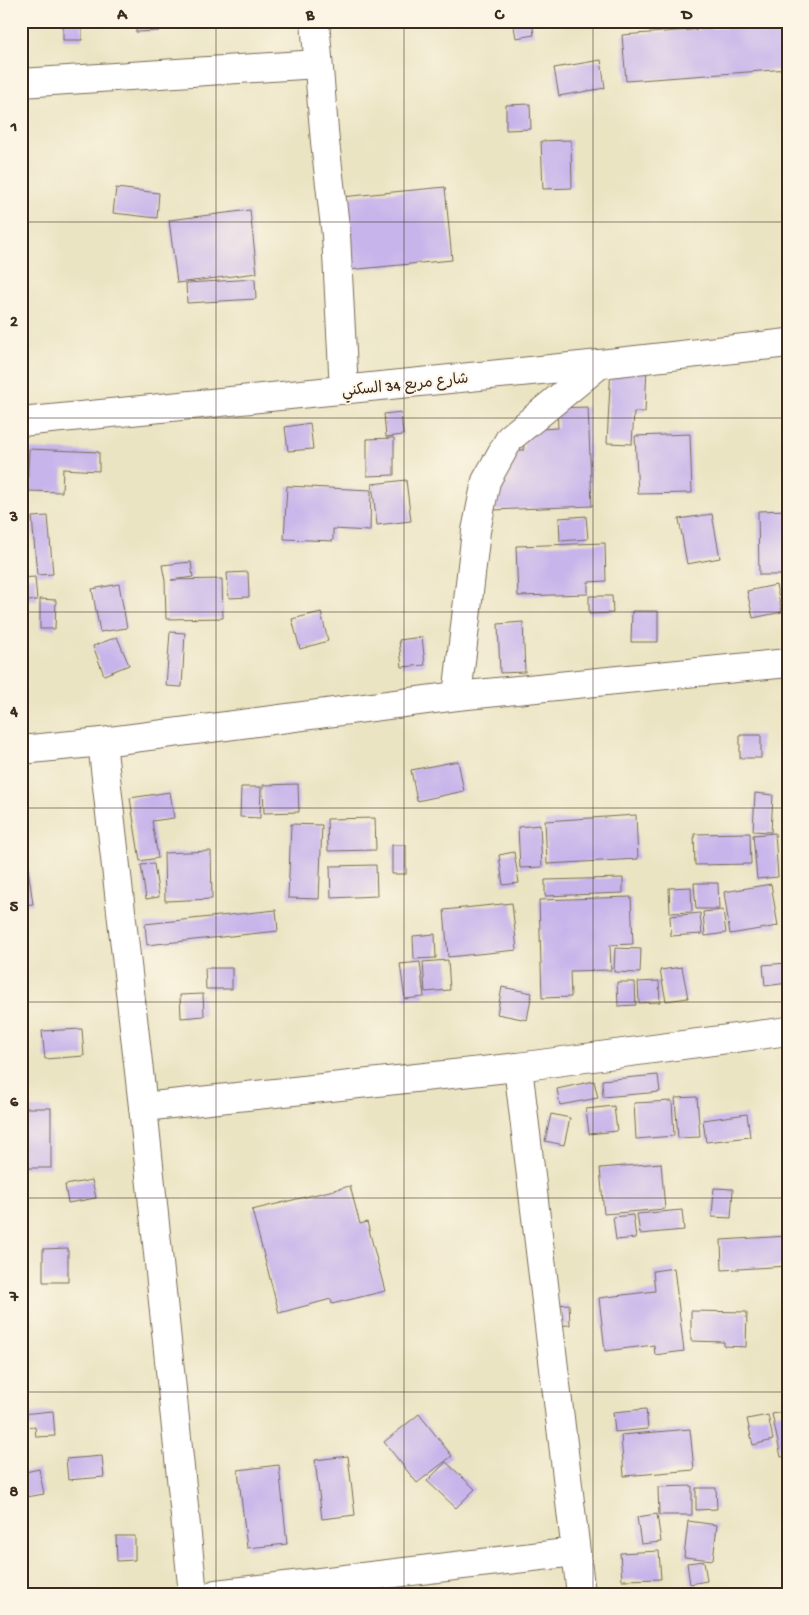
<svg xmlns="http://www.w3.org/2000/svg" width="809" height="1615" font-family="'Gochi Hand','Playpen Sans Arabic',sans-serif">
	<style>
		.building { fill: #c7b4eb }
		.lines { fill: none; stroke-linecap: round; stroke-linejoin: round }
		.minor-casing { stroke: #796b58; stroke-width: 30 }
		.tertiary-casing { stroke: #796b58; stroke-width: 30 }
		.minor { stroke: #fff; stroke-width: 28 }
		.tertiary { stroke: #fff; stroke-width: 28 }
		.grid { fill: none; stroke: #3b2a1e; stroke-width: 1; stroke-opacity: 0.55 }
		.labels { text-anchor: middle; stroke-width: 4; stroke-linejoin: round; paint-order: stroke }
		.street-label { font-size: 15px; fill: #3b2a1e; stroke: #fcf5e5 }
		.neatline { fill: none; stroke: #3b2a1e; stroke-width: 2 }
		.grid-label { font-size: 16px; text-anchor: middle; font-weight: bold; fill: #3b2a1e }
	</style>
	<rect width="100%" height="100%" fill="#fcf5e5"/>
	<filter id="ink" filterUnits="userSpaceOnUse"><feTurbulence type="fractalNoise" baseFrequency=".02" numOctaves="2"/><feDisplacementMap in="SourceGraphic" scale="10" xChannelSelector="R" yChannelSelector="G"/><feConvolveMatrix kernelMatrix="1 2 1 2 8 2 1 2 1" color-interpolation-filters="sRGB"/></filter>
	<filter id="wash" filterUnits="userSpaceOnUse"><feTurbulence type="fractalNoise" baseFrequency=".0096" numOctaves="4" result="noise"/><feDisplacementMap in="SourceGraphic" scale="20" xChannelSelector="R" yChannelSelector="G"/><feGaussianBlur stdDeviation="1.12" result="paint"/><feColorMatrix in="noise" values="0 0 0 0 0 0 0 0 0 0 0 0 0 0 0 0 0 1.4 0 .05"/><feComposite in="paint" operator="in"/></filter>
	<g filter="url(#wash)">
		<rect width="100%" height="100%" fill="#ebe4c3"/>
		<g id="blocks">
			<g class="building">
				<rect x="63" y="21" width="19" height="19"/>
				<polygon points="136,21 159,21 159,31 136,32"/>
				<polygon points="513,21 532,21 534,35 516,38"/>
				<polygon points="788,23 788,69 626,81 622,35"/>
				<polygon points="601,60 605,88 559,96 554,68"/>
				<polygon points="530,104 531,129 506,130 506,105"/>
				<polygon points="571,140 572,188 543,189 541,141"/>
				<polygon points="445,187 452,260 338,271 331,198"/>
				<polygon points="116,188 159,193 157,218 113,213"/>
				<polygon points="250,210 257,273 177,283 169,220"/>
				<polygon points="255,279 256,299 187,303 186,283"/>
				<polygon points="611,365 647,367 645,412 634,412 632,444 607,443"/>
				<polygon points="588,407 592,506 493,510 491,451 524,450 523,430 558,428 557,408"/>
				<polygon points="401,412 403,435 386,437 384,414"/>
				<polygon points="310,423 313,449 288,451 285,427"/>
				<polygon points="690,434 692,493 638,494 635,436"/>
				<polygon points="394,438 394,475 367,476 367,439"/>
				<polygon points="29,449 99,452 99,471 63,469 62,492 27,491"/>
				<polygon points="406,480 411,521 377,525 372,484"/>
				<polygon points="287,486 371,490 370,531 333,529 333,541 284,539"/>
				<polygon points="788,510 788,575 759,575 758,511"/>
				<polygon points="712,514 720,558 687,564 679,519"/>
				<polygon points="48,516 53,574 37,575 32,517"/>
				<polygon points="586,516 588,539 560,541 559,518"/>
				<polygon points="605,543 606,581 588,582 588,594 518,596 516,546"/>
				<polygon points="191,562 193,577 171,580 222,579 223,618 166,619 165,581 162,565"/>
				<polygon points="248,572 249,597 229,598 227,573"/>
				<polygon points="35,577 37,600 21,602 21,578"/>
				<polygon points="119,584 127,628 100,632 92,589"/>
				<polygon points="776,585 782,612 753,618 747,591"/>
				<polygon points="589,596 612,596 613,613 589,614"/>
				<polygon points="40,599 56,600 55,629 40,629"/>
				<polygon points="632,611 658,611 658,642 631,642"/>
				<polygon points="321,612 328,641 300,649 292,619"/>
				<polygon points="523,622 525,672 500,673 498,624"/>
				<polygon points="170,632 185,633 182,687 166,686"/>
				<polygon points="117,637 129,665 104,675 93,646"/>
				<polygon points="422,637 425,665 402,667 399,640"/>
				<rect x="740" y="735" width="21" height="23"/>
				<polygon points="458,761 464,791 417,801 411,770"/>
				<polygon points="298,784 299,812 264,813 263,785"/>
				<polygon points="241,787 261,787 260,818 240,817"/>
				<polygon points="170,792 174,818 152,821 158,858 140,861 130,798"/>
				<polygon points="755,793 773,795 771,832 753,831"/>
				<polygon points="636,815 638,859 547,864 545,821"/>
				<polygon points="375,818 376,850 328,851 327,819"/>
				<polygon points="291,824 322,825 319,899 288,898"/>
				<polygon points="540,825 542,867 520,868 518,827"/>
				<polygon points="750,833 751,864 695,865 694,834"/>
				<polygon points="775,833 778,877 757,879 753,835"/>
				<rect x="392" y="845" width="14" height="29"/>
				<polygon points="211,851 212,899 165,901 164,853"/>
				<polygon points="514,852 519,883 503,885 499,855"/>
				<polygon points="27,861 33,904 21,905 21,862"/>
				<polygon points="154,864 159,897 146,899 141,865"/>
				<polygon points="376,865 377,896 331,898 330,866"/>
				<polygon points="623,878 623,893 545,896 545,880"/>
				<polygon points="694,883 718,883 719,909 696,909"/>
				<polygon points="771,884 778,926 730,934 724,892"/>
				<polygon points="691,887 692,912 670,913 669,888"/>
				<polygon points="631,897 633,944 610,945 611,970 570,971 571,997 542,998 539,900"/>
				<polygon points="512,903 517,950 448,957 444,910"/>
				<polygon points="276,910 278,931 147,945 145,924"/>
				<polygon points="723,910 726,933 705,936 703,912"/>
				<polygon points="700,913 702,934 671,936 670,916"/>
				<polygon points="435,934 436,958 414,959 413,936"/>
				<polygon points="615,948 641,949 640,973 614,972"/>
				<polygon points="448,960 450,990 425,992 423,962"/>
				<polygon points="420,962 424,997 405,999 400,964"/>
				<polygon points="786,963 788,983 765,986 763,965"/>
				<polygon points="682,967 688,998 666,1001 660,970"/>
				<polygon points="205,968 232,968 232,989 206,989"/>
				<polygon points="659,981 660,1002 639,1003 638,982"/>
				<polygon points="617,982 635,982 636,1005 618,1006"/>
				<polygon points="502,987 532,993 527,1020 497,1014"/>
				<polygon points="203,994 204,1016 181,1018 180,995"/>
				<polygon points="82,1029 84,1056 45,1059 42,1031"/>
				<polygon points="658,1075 660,1092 603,1097 602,1080"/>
				<polygon points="594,1081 598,1098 560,1105 557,1089"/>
				<polygon points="697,1097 700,1137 678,1138 675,1098"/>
				<polygon points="672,1101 674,1136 636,1139 634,1103"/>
				<polygon points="614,1106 617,1131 589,1134 586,1109"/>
				<rect x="21" y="1108" width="30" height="60"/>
				<polygon points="551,1114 570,1118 564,1145 545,1141"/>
				<polygon points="747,1114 750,1137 706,1142 703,1120"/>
				<polygon points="661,1163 665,1209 604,1214 600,1168"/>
				<polygon points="92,1180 96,1198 68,1203 65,1185"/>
				<polygon points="350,1186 360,1224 367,1222 385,1291 332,1304 331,1299 279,1313 252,1210"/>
				<polygon points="714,1188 733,1189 731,1218 712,1217"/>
				<polygon points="682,1210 684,1230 640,1234 637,1214"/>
				<polygon points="633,1215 636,1238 616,1240 613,1217"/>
				<polygon points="788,1236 788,1266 722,1270 721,1240"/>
				<polygon points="68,1248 68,1282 43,1282 43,1249"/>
				<polygon points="674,1268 684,1351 655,1355 654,1345 605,1351 599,1298 655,1291 653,1271"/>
				<polygon points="569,1304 570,1325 546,1326 545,1306"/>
				<polygon points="691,1311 747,1312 746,1347 724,1346 724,1342 691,1341"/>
				<polygon points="646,1409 648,1429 615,1432 613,1412"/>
				<polygon points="53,1411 55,1436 36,1437 35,1427 21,1428 21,1414"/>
				<polygon points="788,1411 788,1456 781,1457 772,1414"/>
				<polygon points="419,1414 452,1456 417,1483 384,1442"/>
				<polygon points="768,1415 773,1440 753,1445 747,1419"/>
				<polygon points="690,1429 694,1470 624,1476 621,1435"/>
				<polygon points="102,1456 104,1477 68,1480 66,1459"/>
				<polygon points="348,1456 355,1515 322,1519 315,1460"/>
				<polygon points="446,1462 475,1489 456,1508 427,1481"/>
				<polygon points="279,1465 287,1544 247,1548 238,1470"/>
				<polygon points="39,1469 44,1494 21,1498 21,1473"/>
				<polygon points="692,1486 692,1515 659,1515 658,1487"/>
				<polygon points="696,1488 716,1488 717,1509 696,1510"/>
				<polygon points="657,1514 661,1542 641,1544 637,1517"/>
				<polygon points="688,1521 717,1525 713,1560 684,1557"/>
				<polygon points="116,1536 135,1536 135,1560 117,1561"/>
				<polygon points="659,1551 661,1579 622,1580 620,1553"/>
				<polygon points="704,1561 707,1581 690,1584 687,1563"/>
			</g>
		</g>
	</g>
	<g filter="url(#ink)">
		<use href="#blocks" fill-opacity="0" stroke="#796b58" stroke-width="1"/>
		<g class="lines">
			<defs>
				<g id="minor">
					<polyline points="315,21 325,142 336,235 344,390"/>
					<polyline points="21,83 318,64"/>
					<polyline points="457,696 476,531 486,481 510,438 600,364"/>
					<polyline points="102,742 143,1107 193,1594"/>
					<polyline points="21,750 102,742 457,696 788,663"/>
					<polyline points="518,1067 581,1594"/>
					<polyline points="143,1107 518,1067 788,1031"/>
					<polyline points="216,1594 575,1552"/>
				</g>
				<polyline id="tertiary" points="21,422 600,364 788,343"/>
			</defs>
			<use href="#minor" class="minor-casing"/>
			<use href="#tertiary" class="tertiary-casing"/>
			<use href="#minor" class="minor"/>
			<use href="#tertiary" class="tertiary"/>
		</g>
	</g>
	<path class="grid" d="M 216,21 L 216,1594M 404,21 L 404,1594M 593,21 L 593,1594M 21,222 L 788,222M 21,418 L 788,418M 21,612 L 788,612M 21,808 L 788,808M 21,1002 L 788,1002M 21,1198 L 788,1198M 21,1392 L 788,1392"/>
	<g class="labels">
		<g class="street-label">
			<text transform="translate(405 384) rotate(-6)" y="5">شارع مربع 34 السكني</text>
		</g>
	</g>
	<rect width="809" height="1615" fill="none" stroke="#fcf5e5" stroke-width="55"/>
	<rect x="28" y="28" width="754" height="1560" class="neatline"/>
	<g class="grid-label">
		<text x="122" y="19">A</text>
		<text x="310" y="19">B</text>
		<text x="499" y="19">C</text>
		<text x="687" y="19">D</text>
		<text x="14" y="131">1</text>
		<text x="14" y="326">2</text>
		<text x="14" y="521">3</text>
		<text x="14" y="716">4</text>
		<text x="14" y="911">5</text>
		<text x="14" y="1106">6</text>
		<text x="14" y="1301">7</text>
		<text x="14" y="1496">8</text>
	</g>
</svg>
